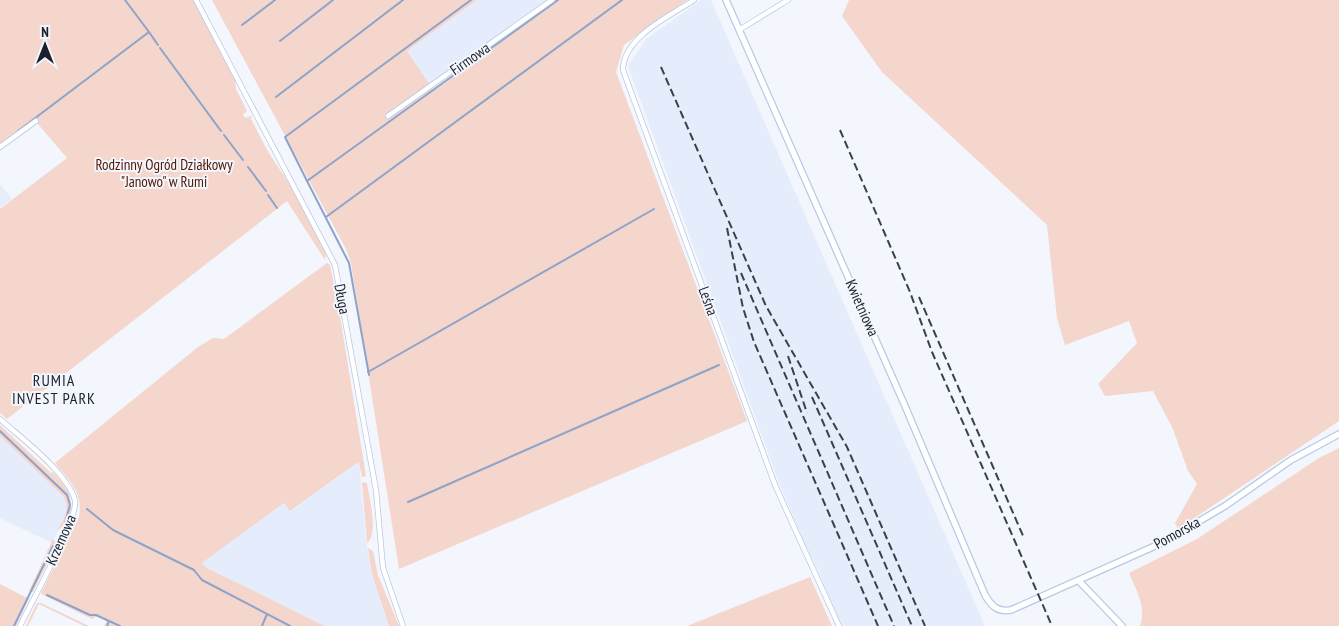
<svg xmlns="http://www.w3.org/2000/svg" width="1339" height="626" font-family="'PT Sans Narrow',sans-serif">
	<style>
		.built { fill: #e5edfc }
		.green { fill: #f4d6cc }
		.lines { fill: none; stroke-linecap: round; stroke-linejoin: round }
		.stream { stroke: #8da3c9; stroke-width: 2 }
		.minor-casing { stroke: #b8c9e5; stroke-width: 6 }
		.tertiary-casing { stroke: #b8c9e5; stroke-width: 8 }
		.minor { stroke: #fff; stroke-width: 4.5 }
		.tertiary { stroke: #fff; stroke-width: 5.5 }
		.rail { stroke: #3b414b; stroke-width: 2; stroke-dasharray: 8 4; stroke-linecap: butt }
		.labels { text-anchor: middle; stroke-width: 4; stroke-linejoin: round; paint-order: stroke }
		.street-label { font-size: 15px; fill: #1b212c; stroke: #f3f6fc }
		.park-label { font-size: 15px; fill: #501603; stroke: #f3f6fc }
		.neighbourhood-label { font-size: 16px; letter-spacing: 1px; fill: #1b212c; stroke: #f3f6fc }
	</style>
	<rect width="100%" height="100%" fill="#f3f6fc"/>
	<g class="built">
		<polygon points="477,0 559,0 434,91 407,51"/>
		<polygon points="701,0 711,0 985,626 842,626 812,557 810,556 779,483 628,66 646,39"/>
		<polygon points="0,184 12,199 0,208"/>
		<polygon points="0,436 63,496 67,503 67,511 52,543 0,518"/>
		<polygon points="359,462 366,540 372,574 389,626 325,626 207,568 202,563 284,503 291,511"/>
	</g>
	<g class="green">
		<polygon points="0,0 193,0 235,80 236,89 247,111 243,114 245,118 252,116 251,119 267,150 292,188 326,254 325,260 287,201 7,419 0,413 0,209 67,158 37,123 0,150"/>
		<polygon points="212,0 477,0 407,51 434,91 559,0 687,0 624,45 616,72 747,421 399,569 351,263 346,249"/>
		<polygon points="849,0 1339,0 1339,421 1178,529 1175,523 1197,484 1188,471 1173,429 1153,391 1105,396 1098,384 1137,343 1129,321 1065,345 1057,318 1047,225 882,72 842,16"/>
		<path d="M 327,263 L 330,265 L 338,304 L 366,476 L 362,477 L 359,463 L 357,463 L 290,511 L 284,503 L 202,563 L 207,568 L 325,626 L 104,626 L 107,620 L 97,616 L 92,619 L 43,595 L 41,593 L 79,517 C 84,493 69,480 55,463 L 198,347 L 213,338 L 224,339 Z"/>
		<path d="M 0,425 L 51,473 L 53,472 C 70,490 77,502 66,526 L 64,525 L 57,531 C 64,518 71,509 63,496 L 0,436 Z"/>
		<path d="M 1339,448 L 1339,626 L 1140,626 C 1147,609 1136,589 1129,573 L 1197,539 L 1319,458 Z"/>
		<path d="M 362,482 L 367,483 C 369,497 379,534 367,543 Z"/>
		<polygon points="53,539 57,544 33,592 29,591"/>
		<polygon points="368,548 373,551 378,575 399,626 389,626 372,574"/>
		<polygon points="810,577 832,626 687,626"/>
		<polygon points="0,584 29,599 16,626 0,626"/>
		<polygon points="37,603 41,603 89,626 84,626 39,604 28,626 26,626"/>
	</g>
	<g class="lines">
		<g class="stream">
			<polyline points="125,0 149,32"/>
			<polyline points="471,0 285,137 307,181 558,0"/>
			<polyline points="242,25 275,0"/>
			<polyline points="280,41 333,0"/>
			<polyline points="160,48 221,131"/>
			<polyline points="276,97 403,0"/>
			<polyline points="18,131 149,32 158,45"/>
			<polyline points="224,135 243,160"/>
			<polyline points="248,167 266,191"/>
			<polyline points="307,181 349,263 369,375"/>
			<polyline points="268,195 277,208"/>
			<polyline points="326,217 622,0"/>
			<polyline points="368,372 654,209"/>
			<polyline points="0,431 67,495 70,505 65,523"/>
			<polyline points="408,502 719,365"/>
			<polyline points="87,509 113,530 194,570 202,580 290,626"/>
			<polyline points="47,595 90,615 96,615 109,621 107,626"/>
			<polyline points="109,621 120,626"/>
			<polyline points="14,626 53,546"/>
			<polyline points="262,626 267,614"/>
		</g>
		<defs>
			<g id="minor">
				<polyline points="196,0 335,265 376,490 383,568 403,626"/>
				<path d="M 694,0 C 670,16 623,37 623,70 L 775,485 L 839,626"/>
				<polyline points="739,30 788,0"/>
				<polyline points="388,116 552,0"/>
				<polyline points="0,147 36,121"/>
				<path d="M 0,419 C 21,438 67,472 75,500 C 79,517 30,605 20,626"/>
			</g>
			<g id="tertiary">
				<path d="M 726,0 L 905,406 L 985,595 C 992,607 998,612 1011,610 L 1164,542 L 1225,506 L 1291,460 L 1339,434"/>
				<polyline points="1079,581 1122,626"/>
			</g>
		</defs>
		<use href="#minor" class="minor-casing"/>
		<use href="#tertiary" class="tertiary-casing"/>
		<use href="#minor" class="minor"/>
		<use href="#tertiary" class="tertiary"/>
		<g class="rail">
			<polyline points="661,67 766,306 847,447 925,626"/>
			<polyline points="840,130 910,292 932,352 1052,626"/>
			<polyline points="727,228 743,308 754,342 878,626"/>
			<polyline points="741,273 894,626"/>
			<polyline points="919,297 1024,538"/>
			<polyline points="788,356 807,413"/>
			<polyline points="812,397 912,626"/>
		</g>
	</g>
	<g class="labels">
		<g class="street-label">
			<text transform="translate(470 59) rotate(-35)" y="5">Firmowa</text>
			<text transform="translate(342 299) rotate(79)" y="5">Długa</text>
			<text transform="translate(708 301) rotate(70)" y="5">Leśna</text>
			<text transform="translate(862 308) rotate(66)" y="5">Kwietniowa</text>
			<text transform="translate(1177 533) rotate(-29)" y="5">Pomorska</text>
			<text transform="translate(61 540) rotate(-66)" y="5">Krzemowa</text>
		</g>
		<g class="park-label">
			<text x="164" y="170">Rodzinny Ogród Działkowy<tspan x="164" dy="17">"Janowo" w Rumi</tspan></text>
		</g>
		<g class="neighbourhood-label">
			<text x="54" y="386">RUMIA<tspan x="54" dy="18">INVEST PARK</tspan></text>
		</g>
	</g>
	<g transform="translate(45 45)" stroke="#f3f6fc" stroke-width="4" paint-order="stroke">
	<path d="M0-4L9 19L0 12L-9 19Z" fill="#1b212c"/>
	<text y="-8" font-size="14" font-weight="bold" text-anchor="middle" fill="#1b212c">N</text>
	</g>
</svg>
